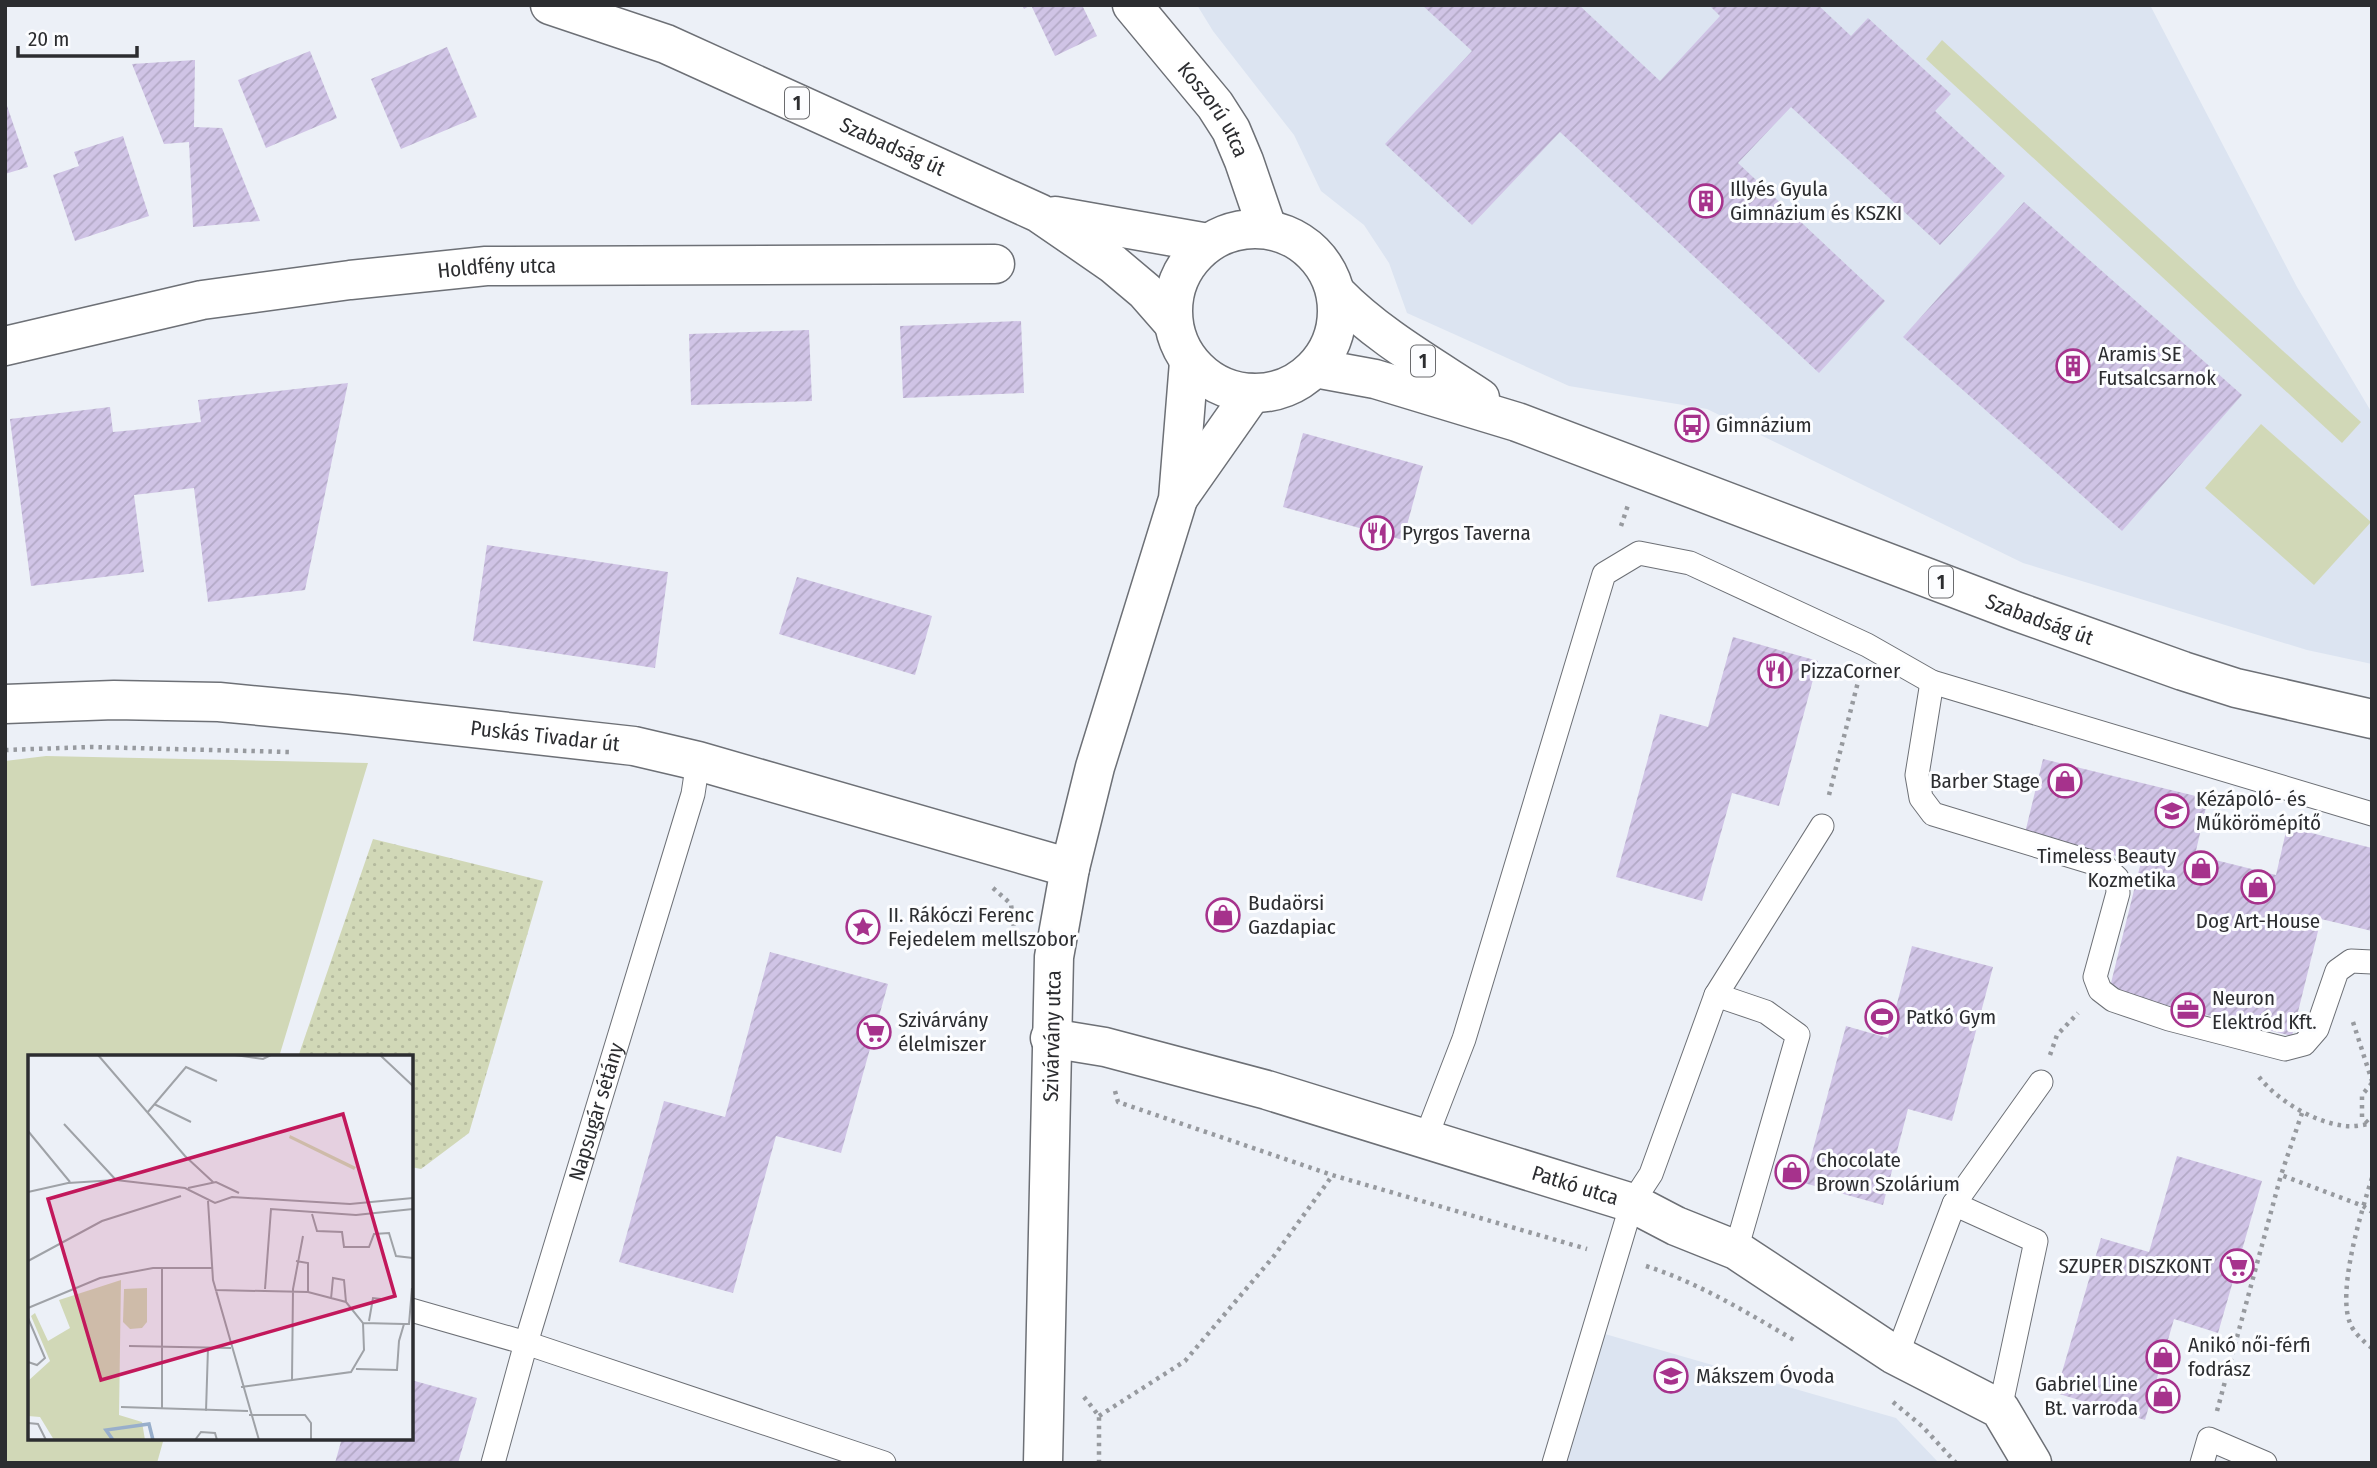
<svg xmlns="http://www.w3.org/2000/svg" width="2377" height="1468" font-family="'Fira Sans Condensed',sans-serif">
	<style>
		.built { fill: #dce4f1 }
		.grass { fill: #d1d8b7 }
		.park { fill: url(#park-dots) }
		.building { fill: url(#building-hatch) }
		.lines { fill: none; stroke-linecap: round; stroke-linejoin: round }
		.lane-casing { stroke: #6d7076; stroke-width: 25 }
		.street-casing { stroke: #6d7076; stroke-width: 41 }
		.secondary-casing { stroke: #6d7076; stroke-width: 41 }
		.primary-casing { stroke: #6d7076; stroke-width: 41 }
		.path { stroke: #979a9f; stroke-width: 4.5; stroke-dasharray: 3.5 5; stroke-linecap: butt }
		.lane { stroke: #fff; stroke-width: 23 }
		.street { stroke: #fff; stroke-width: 38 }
		.secondary { stroke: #fff; stroke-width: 38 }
		.primary { stroke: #fff; stroke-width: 38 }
		.labels { text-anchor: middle; stroke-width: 6; stroke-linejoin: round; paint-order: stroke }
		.shield { fill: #fcfdff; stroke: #6a6b6e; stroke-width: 2 }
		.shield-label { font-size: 19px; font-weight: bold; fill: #2c2d30 }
		.street-label { font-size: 21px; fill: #2c2d30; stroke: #fcfdff }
		.poi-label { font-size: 21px; fill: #2c2d30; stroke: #fcfdff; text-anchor: start }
		.inset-river { fill: none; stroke: #98aecb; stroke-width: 3.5 }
		.inset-road { fill: none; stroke: #9fa2a7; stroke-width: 2 }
		.view { fill: #c2185b; fill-opacity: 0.15; stroke: #c2185b; stroke-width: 3.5 }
		.inset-edge { fill: none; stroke: #2c2d30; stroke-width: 3.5 }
	</style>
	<defs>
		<pattern id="park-dots" width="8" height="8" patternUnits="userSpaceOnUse" patternTransform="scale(1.75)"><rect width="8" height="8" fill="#d1d8b7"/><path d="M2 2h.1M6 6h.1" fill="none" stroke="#b4ba9e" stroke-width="1.8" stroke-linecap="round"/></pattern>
		<pattern id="building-hatch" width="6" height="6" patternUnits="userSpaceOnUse" patternTransform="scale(1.75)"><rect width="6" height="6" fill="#d0c4e6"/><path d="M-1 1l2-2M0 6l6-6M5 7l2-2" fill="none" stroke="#b3a9c6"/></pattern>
	</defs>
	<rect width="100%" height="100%" fill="#ecf0f7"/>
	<g class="built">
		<polygon points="1197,5 2150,5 2297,287 2372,413 2372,664 2307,650 2023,563 1707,409 1569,386 1407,313 1389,263 1364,225 1321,191 1294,135 1213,31"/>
		<polygon points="1605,1334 1896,1418 1939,1463 1566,1463"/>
	</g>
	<g class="grass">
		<polygon points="1942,40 2361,422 2342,443 1926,59"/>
		<polygon points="2261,424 2371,522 2314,585 2205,488"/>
		<polygon points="46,756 368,763 279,1057 30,1057 30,1438 164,1438 157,1463 5,1463 5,761"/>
	</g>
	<polygon class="park" points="373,839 543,881 469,1133 421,1169 411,1167 411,1057 298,1057"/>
	<g class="building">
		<polygon points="1022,5 1082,5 1097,36 1055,56 1031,5 1024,9"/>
		<polygon points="1422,5 1579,5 1660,81 1720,16 1709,5 1818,5 1851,36 1868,18 1951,94 1935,111 2005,176 1940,245 1791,107 1738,163 1885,301 1819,373 1560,132 1472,225 1385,144 1472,51"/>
		<polygon points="447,47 477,117 401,149 371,79"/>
		<polygon points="310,51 337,118 266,148 238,80"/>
		<polygon points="195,60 194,127 222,128 260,221 193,227 189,142 164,144 132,64"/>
		<polygon points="5,100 28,167 5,174"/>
		<polygon points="123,136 149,216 75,241 53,175 79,166 74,152"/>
		<polygon points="2024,202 2242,395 2122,531 1903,337"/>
		<polygon points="1021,321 1024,393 903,398 900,326"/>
		<polygon points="809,330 812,401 691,405 689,334"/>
		<polygon points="348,383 305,590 208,602 194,488 134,495 144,572 31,586 10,419 110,407 113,432 134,430 201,422 198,400"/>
		<polygon points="1303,433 1423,466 1403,540 1283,507"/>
		<polygon points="487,545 668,572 655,668 473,641"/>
		<polygon points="797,577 932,616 915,675 779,634"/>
		<polygon points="1733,637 1818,661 1779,806 1732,793 1702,901 1616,877 1660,714 1708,727"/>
		<polygon points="2043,759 2208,799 2195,855 2276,875 2287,827 2372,848 2372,931 2321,919 2292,1036 2109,991 2141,862 2025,833"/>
		<polygon points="1912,946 1993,967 1952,1121 1908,1109 1883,1205 1804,1183 1846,1026 1888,1038"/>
		<polygon points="770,952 888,984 841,1153 776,1136 733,1293 619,1262 664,1101 725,1117"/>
		<polygon points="2177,1156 2262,1181 2218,1333 2174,1319 2145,1420 2056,1393 2101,1238 2149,1252"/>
		<polygon points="411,1380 477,1398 458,1463 335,1463 342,1438 411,1438"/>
	</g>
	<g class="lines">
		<defs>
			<g id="lane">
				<polyline points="1932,682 1917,775 1921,798 1933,814 2104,866 2117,878 2118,893 2095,977 2100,990 2113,1000 2169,1019 2285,1049 2304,1044 2317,1029 2337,971 2351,961 2372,962"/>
				<polyline points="1716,995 1766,1012 1798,1035 1736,1250"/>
				<polyline points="1425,1140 1464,1039 1604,574 1639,553 1690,563 1867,645 1932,682 2372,814"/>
				<polyline points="1954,1204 2041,1082"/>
				<polyline points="411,1310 526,1343 884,1463"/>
				<polyline points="1893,1354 1903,1339 1954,1204 2036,1241 2000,1409"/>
				<path id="s1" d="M 493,1463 L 526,1343 L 693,794 L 698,761"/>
				<polyline points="1554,1463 1632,1203 1651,1174 1716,995 1822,826"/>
				<polyline points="2202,1463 2209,1439 2265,1463"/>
			</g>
			<g id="street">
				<path id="s2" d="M 1132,5 L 1215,105 L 1231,130 L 1244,161 L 1267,228"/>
				<path id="s3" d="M 5,346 L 202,300 L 350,280 L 486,266 L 995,264"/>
				<path id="s4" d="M 5,704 L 114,700 L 219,702 L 346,714 L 634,746 L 698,761 L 1070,868"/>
				<path id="s5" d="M 1050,1038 L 1105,1047 L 1267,1090 L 1632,1203 L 1676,1226 L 1736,1250 L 1893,1354 L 2000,1409 L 2032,1463"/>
			</g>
			<g id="secondary">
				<polyline points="1179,497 1252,393"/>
				<path id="s6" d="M 1043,1463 L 1054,957 L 1070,868 L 1095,767 L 1178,499 L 1189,362"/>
			</g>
			<g id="primary">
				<path id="s7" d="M 550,5 L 666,44 L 1039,213 L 1113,264 L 1145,291 L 1173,323"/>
				<polyline points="1055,216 1208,243"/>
				<circle cx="1255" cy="311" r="82"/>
				<path d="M 1336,293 C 1378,336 1430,365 1480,398"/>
				<path id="s8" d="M 1315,368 L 1375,379 L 1517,422 L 2015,611 L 2183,671 L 2236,688 L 2372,719"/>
			</g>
		</defs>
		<use href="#lane" class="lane-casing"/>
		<use href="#street" class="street-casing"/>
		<use href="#secondary" class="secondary-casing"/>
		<use href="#primary" class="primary-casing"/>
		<g class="path">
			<polyline points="1621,526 1628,505"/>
			<polyline points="5,750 92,747 290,752"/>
			<polyline points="1829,795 1859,678"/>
			<polyline points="993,888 1011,904 1015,937"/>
			<polyline points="2353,1022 2372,1081"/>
			<polyline points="2050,1055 2057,1035 2078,1013"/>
			<path d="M 2259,1077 C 2278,1101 2315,1123 2346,1126 C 2353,1127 2362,1125 2369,1124"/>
			<polyline points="2372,1083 2362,1095 2362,1117 2372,1127"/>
			<polyline points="1115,1091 1118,1102 1332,1175 1587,1249"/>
			<polyline points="2302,1113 2281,1175 2363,1206 2372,1212"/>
			<path d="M 2372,1178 C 2361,1212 2337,1291 2350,1323 C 2353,1332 2365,1343 2372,1348"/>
			<path d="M 1646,1266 C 1699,1283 1746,1312 1794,1340"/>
			<polyline points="1084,1397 1099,1416 1099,1463"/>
			<polyline points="1893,1402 1923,1427 1956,1463"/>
			<polyline points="2217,1411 2281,1175"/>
			<polyline points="1099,1416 1185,1361 1274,1256 1332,1176"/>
		</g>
		<use href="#lane" class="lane"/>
		<use href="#street" class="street"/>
		<use href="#secondary" class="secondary"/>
		<use href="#primary" class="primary"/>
	</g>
	<defs>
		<symbol id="building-ring" viewBox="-11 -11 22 22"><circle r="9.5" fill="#fcfdff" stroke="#a6328c" stroke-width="1.5"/><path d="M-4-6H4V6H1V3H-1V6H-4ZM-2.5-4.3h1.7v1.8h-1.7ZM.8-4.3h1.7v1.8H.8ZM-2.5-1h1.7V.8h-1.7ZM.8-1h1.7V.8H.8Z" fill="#a6328c"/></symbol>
		<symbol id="bus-ring" viewBox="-11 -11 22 22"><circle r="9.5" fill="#fcfdff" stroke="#a6328c" stroke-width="1.5"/><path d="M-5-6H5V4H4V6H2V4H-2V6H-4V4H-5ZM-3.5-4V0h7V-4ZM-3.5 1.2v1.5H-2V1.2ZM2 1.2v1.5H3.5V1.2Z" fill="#a6328c"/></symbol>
		<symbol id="restaurant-ring" viewBox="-11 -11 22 22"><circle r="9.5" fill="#fcfdff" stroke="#a6328c" stroke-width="1.5"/><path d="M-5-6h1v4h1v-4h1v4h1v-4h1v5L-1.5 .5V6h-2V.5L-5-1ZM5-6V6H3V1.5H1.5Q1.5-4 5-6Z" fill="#a6328c"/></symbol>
		<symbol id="shop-ring" viewBox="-11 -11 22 22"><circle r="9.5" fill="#fcfdff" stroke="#a6328c" stroke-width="1.5"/><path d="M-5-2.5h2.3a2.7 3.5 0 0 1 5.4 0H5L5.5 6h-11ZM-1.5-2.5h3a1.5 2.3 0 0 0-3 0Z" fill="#a6328c"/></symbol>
		<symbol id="school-ring" viewBox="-11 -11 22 22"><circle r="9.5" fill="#fcfdff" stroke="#a6328c" stroke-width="1.5"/><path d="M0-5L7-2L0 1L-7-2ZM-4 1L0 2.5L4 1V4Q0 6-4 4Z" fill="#a6328c"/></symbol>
		<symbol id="sight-ring" viewBox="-11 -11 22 22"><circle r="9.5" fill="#fcfdff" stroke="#a6328c" stroke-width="1.5"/><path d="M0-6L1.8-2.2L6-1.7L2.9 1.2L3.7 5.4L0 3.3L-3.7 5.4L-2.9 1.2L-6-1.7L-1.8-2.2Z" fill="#a6328c"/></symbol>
		<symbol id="office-ring" viewBox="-11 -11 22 22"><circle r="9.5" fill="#fcfdff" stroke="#a6328c" stroke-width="1.5"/><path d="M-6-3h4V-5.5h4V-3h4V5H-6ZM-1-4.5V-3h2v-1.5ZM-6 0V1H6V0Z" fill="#a6328c"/></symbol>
		<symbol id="stadium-ring" viewBox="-11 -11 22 22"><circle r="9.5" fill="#fcfdff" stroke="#a6328c" stroke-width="1.5"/><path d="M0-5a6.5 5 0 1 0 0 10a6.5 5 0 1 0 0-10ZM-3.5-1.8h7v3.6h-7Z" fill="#a6328c"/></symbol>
		<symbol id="supermarket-ring" viewBox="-11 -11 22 22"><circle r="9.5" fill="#fcfdff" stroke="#a6328c" stroke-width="1.5"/><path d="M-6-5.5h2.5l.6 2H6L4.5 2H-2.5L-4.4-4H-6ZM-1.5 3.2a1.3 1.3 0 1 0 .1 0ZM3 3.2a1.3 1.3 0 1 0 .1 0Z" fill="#a6328c"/></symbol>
	</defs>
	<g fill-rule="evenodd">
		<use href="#building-ring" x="1687" y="182" width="38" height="38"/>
		<use href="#building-ring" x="2054" y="347" width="38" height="38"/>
		<use href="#bus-ring" x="1673" y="406" width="38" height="38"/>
		<use href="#restaurant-ring" x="1358" y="514" width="38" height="38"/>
		<use href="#restaurant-ring" x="1756" y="652" width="38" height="38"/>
		<use href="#shop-ring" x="2046" y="762" width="38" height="38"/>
		<use href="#school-ring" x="2153" y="792" width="38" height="38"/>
		<use href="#shop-ring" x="2182" y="849" width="38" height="38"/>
		<use href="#shop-ring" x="2239" y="868" width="38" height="38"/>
		<use href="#shop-ring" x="1204" y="896" width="38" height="38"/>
		<use href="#sight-ring" x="844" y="908" width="38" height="38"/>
		<use href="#office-ring" x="2169" y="991" width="38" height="38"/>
		<use href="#stadium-ring" x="1863" y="998" width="38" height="38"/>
		<use href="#supermarket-ring" x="855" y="1013" width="38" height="38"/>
		<use href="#shop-ring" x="1773" y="1153" width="38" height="38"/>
		<use href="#supermarket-ring" x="2218" y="1247" width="38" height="38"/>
		<use href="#shop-ring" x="2144" y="1338" width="38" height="38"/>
		<use href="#school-ring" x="1652" y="1357" width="38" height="38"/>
		<use href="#shop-ring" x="2144" y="1377" width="38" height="38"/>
	</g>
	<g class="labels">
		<g class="shield">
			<rect x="785" y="87.5" width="24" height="31" rx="5"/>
			<rect x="1411" y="345.5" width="24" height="31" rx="5"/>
			<rect x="1929" y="566.5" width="24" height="31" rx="5"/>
		</g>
		<g class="shield-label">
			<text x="797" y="110">1</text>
			<text x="1423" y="368">1</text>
			<text x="1941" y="589">1</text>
		</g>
		<g class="street-label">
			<text dy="7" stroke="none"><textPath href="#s2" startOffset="133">Koszorú utca</textPath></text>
			<text dy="7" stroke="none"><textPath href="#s7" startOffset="371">Szabadság út</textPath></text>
			<text dy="7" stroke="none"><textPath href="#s3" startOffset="499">Holdfény utca</textPath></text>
			<text dy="7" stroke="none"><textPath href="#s8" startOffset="768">Szabadság út</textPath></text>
			<text dy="7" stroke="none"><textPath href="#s4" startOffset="542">Puskás Tivadar út</textPath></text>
			<text dy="7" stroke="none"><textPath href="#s6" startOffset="427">Szivárvány utca</textPath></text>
			<text dy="7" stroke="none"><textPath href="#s1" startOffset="366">Napsugár sétány</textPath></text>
			<text dy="7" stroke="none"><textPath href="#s5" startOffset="546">Patkó utca</textPath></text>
		</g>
		<g class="poi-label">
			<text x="1730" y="196">Illyés Gyula<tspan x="1730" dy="24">Gimnázium és KSZKI</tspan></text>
			<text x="2098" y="361">Aramis SE<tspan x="2098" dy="24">Futsalcsarnok</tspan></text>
			<text x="1716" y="432">Gimnázium</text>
			<text x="1402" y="540">Pyrgos Taverna</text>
			<text x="1800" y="678">PizzaCorner</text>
			<text x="2040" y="788" text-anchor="end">Barber Stage</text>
			<text x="2196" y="806">Kézápoló- és<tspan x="2196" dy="24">Műkörömépítő</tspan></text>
			<text x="2176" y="863" text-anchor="end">Timeless Beauty<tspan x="2176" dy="24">Kozmetika</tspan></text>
			<text x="1248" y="910">Budaörsi<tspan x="1248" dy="24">Gazdapiac</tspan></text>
			<text x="888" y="922">II. Rákóczi Ferenc<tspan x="888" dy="24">Fejedelem mellszobor</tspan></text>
			<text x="2258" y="928" text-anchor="middle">Dog Art-House</text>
			<text x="2212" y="1005">Neuron<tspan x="2212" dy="24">Elektród Kft.</tspan></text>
			<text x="1906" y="1024">Patkó Gym</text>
			<text x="898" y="1027">Szivárvány<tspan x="898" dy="24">élelmiszer</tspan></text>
			<text x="1816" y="1167">Chocolate<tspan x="1816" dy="24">Brown Szolárium</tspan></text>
			<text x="2212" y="1273" text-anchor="end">SZUPER DISZKONT</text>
			<text x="2188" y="1352">Anikó női-férfi<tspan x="2188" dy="24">fodrász</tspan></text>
			<text x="1696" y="1383">Mákszem Óvoda</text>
			<text x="2138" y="1391" text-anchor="end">Gabriel Line<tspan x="2138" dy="24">Bt. varroda</tspan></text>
		</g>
	</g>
	<g transform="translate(28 1055)">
		<rect width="385" height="385" fill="#ecf0f7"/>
		<path d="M 262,80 L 328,112 L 326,115 L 261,83 ZM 93,225 L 91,360 L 114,367 L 117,385 L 26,385 L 12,362 L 0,361 L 0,326 L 22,306 L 3,261 L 7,258 L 20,286 L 42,273 L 31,245 Z" fill="#d1d8b7"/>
		<path d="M 119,233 L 119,267 L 114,273 L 102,274 L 95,267 L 96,234 Z" fill="#d1d8b7"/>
		<path class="inset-river" d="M 85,385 L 78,375 L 121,369 L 125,385"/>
		<path class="inset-road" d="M 70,0 L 157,101 L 185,127M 207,0 L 235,4 L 243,0M 352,0 L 385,31M 126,49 L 163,67M 119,58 L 158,12 L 189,26M 36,69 L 88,125M 0,76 L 42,127M 160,133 L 188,127 L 211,138M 0,137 L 40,128 L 88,125 L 157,133 L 187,148 L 204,142 L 322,149 L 385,143M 180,146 L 185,225 L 231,385M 284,159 L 289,176 L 314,177 L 316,192 L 341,192 L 346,179 L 361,178 L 368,201 L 385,203M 0,206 L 74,166 L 153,141M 268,206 L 280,208 L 280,237M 237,234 L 243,154 L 328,160 L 385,154M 187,235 L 280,237 L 318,247 L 335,268 L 336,295 L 323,317 L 213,332M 303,244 L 305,223 L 316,225 L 318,247M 0,253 L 72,223 L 125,213 L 184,213M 0,263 L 17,303 L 9,310 L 0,307M 341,266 L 345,243 L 353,244M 335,268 L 376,269M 101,291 L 203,293M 328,314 L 369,315 L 371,286 L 376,269 L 381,269 L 384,233M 264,325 L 265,234 L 275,181M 93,352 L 220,356M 134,354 L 134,213M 178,356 L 180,293M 221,360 L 277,360 L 283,368 L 283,385M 0,368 L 10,369 L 18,385M 167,385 L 173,377 L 187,378 L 189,385"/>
		<path class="view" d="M 315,59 L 367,241 L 73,325 L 20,144 Z"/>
		<rect width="385" height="385" class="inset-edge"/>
	</g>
	<rect width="2377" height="1468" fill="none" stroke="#2c2d30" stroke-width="14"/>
	<path d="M18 46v10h119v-10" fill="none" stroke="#2c2d30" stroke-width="3.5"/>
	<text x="28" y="46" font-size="21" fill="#2c2d30" stroke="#fcfdff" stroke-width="5" paint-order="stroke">20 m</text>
</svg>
